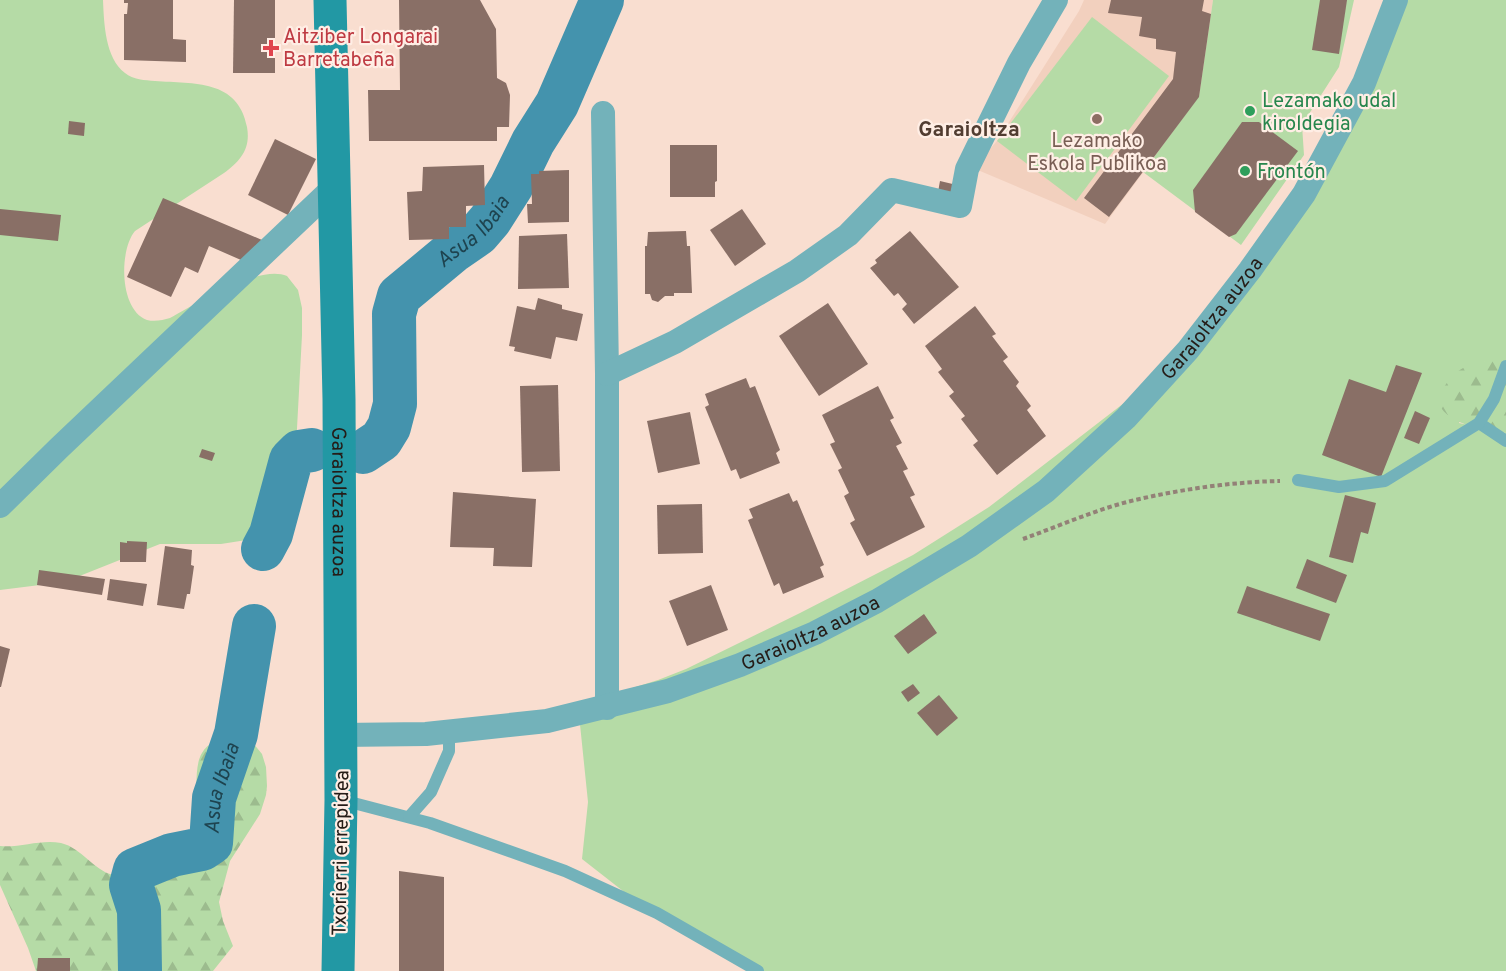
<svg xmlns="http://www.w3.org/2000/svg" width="1506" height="971" font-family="Overpass,sans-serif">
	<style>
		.built { fill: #f2d0be }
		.grass { fill: #b5dba6 }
		.forest { fill: url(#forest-firs) }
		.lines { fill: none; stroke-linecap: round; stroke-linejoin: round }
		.river { stroke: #4493ad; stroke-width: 44 }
		.building { fill: #896f66 }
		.path { stroke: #938177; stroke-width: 4; stroke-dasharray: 4.5 3; stroke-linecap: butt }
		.lane { stroke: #73b2ba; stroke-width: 12 }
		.street { stroke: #73b2ba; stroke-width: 24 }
		.secondary { stroke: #2298a4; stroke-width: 33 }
		.health-dot { fill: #e0444e; stroke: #ffeee5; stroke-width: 2 }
		.leisure-dot { fill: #2e9e5b; stroke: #ffeee5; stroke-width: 2 }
		.education-dot { fill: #8d6e63; stroke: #ffeee5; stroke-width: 2 }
		.labels { text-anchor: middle; stroke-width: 4.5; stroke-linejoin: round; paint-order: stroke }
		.health-label { font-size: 20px; fill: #be3a42; stroke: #ffeee5; text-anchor: start }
		.leisure-label { font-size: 20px; fill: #27864d; stroke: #ffeee5; text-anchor: start }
		.education-label { font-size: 20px; fill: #785e54; stroke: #ffeee5 }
		.street-label { font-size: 20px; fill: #251c17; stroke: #ffeee5 }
		.neighbourhood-label { font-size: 21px; font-weight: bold; fill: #523d31; stroke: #ffeee5 }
		.water-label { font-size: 21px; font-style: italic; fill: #1e434f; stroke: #ffeee5 }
	</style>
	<defs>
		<pattern id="forest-firs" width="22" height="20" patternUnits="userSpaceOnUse" patternTransform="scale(1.5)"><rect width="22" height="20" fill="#b5dba6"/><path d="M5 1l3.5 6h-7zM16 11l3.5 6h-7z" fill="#9cbb8e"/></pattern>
	</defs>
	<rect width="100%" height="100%" fill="#f9ded0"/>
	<polygon class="built" points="1084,0 1213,0 1199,97 1105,224 973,168 997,141 1079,11"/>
	<g class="grass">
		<path d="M 0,0 L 103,0 C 104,23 105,58 125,73 C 133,80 145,80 155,81 C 194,84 238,79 247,127 C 251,149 240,161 224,173 L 135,231 C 119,250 119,310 147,320 C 155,322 163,320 170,318 C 197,304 258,264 287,276 L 298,290 L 302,308 L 302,335 L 296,447 C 277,459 270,515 265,537 L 221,544 L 160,544 L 77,577 L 40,585 L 0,590 Z"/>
		<polygon points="1213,0 1354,0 1339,67 1302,125 1304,155 1241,245 1143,172 1199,96"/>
		<polygon points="1400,0 1506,0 1506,361 1485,361 1459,423 1506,433 1506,971 757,971 646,909 582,859 588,802 578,705 658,680 686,669 800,613 913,555 989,507 1172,366 1224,316"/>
		<polygon points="1092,17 1169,76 1076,201 997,141"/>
	</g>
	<g class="forest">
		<path d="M 1485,361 L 1506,361 L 1506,433 C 1480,427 1446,427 1436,398 C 1454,374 1454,368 1485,361 Z"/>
		<path d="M 230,737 L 253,743 L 262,754 L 266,767 L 267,786 L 266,795 L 260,814 L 230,861 L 219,902 L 223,921 L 233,946 L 213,971 L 36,971 L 28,948 L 0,885 L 0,846 C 20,848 41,839 61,843 C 82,848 93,870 113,875 C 118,876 123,876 128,876 C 133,853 179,848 198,844 C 200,821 191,770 202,753 C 208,742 219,740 230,737 Z"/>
	</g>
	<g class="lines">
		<g class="river">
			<path id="s1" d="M 363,452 L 381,440 L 389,427 L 395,404 L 394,314 L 399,296 L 452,252 L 478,234 L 490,220 L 511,187 L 533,142 L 557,104 L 602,0"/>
			<polyline points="263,549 271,534 291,460 299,452 312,450"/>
			<path id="s2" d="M 140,971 L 139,910 L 131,885 L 135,870 L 172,855 L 202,849 L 211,843 L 214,798 L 236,734 L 254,626"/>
		</g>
	</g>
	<g class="building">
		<polygon points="124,0 173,0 173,39 186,40 186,62 124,60 124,14 127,14 128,3 124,3"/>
		<polygon points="234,0 275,0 275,73 233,73"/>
		<polygon points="399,0 480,0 496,29 497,78 506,83 510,95 509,127 497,127 497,141 369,141 368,90 400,90"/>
		<polygon points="1111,0 1204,0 1202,11 1211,14 1199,97 1109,217 1084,198 1173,79 1176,52 1156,49 1156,39 1139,36 1142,17 1108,13"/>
		<polygon points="1320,0 1347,0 1339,54 1312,50"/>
		<polygon points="69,121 85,123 84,136 68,134"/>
		<polygon points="1242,122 1259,122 1298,151 1236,234 1229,237 1195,212 1193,190"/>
		<polygon points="275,139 316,159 288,215 248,195"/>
		<polygon points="670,145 717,145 717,181 715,182 715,197 670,197"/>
		<polygon points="484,165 485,205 466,206 466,227 449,227 449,239 409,240 407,192 422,191 423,167"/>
		<polygon points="569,170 569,222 528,223 527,204 532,204 531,174 539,174 539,171"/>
		<polygon points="940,181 961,186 958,197 938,192"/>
		<polygon points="163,198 262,240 241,260 209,246 198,273 185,267 171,297 127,277"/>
		<polygon points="0,209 61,215 58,241 0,235"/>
		<polygon points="742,209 766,244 735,266 710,230"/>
		<polygon points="686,231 687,246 690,246 692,293 674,293 674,296 665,296 658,302 652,300 650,294 645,294 645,246 647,246 648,232"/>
		<polygon points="910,231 959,287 914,324 902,309 907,304 898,293 894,296 870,268 877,263 875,260"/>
		<polygon points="567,234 569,288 518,289 519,236"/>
		<polygon points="538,298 562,305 562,309 583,314 577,341 556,337 551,359 514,351 515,347 509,346 517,306 535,310"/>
		<polygon points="828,303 868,364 819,396 779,336"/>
		<polygon points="975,306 996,334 992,336 1008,357 1003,361 1019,382 1016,386 1031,406 1027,410 1046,436 997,475 973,445 978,441 961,419 965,416 949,396 954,392 938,372 942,369 925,346"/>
		<polygon points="1396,365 1422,373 1381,477 1322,455 1349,379 1386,392"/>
		<polygon points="746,378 750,388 755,386 780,450 776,453 780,463 740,479 736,469 731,471 705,407 709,405 705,394"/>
		<polygon points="558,385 560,471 522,472 520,386"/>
		<polygon points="878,386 894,418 890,420 902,443 896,446 908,469 903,471 915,495 910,497 925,527 867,556 850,523 855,520 844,496 849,493 838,470 842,468 830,444 835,442 822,415"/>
		<polygon points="1415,411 1430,418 1419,444 1404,438"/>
		<polygon points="690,412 700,464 658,473 647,421"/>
		<polygon points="202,449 215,453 212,461 199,457"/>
		<polygon points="453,492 536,499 532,567 493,566 494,548 450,547"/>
		<polygon points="789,493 793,502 797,500 824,565 820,567 824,577 783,594 779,583 774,586 748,520 753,518 749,509"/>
		<polygon points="1345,495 1376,503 1368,534 1361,532 1353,563 1329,557"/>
		<polygon points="702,504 703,553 658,554 657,505"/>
		<polygon points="127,541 147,542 146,562 120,562 120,542 127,543"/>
		<polygon points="165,546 192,550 191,565 194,566 190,594 187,594 184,609 157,605"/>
		<polygon points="1307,559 1347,575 1336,603 1296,588"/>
		<polygon points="39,570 105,579 102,595 37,585"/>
		<polygon points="110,579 147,584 143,606 107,600"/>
		<polygon points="711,585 728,630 687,646 669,601"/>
		<polygon points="1247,586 1330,614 1320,641 1237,613"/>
		<polygon points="924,614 937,633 908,654 894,636"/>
		<polygon points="0,646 10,649 1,687 0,687"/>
		<polygon points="913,684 920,693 908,702 901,692"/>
		<polygon points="939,695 958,718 937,736 917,713"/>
		<polygon points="399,871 444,877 444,971 399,971"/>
		<polygon points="38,958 70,958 70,971 37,971"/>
	</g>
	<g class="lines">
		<path class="path" d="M 1023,539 C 1059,526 1097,509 1135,500 C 1183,489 1231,482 1280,481"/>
		<g class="lane">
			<polyline points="1479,423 1506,441"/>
			<polyline points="1298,480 1339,487 1385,481 1479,423 1494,399 1506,366"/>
			<polyline points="342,800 430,823 565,871 657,913 758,971"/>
			<polyline points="409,817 431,792 449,751 449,732"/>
		</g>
		<g class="street">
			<polyline points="603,113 607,374 607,708"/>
			<polyline points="607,374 675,342 797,271 848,235 892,190 960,206 967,169 1019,63 1056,0"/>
			<polyline points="0,506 59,448 334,187"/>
			<path id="s3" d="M 340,735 L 426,734 L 547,721 L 668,691 L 740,665 L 815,633 L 877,601 L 969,546 L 1046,491 L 1126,418 L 1188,350 L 1250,270 L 1304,194 L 1364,83 L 1396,0"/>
		</g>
		<path class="secondary" id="s4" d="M 330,0 L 339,399 L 341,800 L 338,971"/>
	</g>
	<path class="health-dot" d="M268 39h6v6h6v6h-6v6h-6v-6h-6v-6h6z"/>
	<g class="leisure-dot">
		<circle cx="1250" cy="111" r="6"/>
		<circle cx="1245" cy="171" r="6"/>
	</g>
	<circle class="education-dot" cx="1097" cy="119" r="6"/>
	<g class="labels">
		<g class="health-label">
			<text x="283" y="43">Aitziber Longarai<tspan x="283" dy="23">Barretabeña</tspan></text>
		</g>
		<g class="leisure-label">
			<text x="1262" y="107">Lezamako udal<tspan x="1262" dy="23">kiroldegia</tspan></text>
			<text x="1257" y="178">Frontón</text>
		</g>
		<g class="education-label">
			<text x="1097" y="147">Lezamako<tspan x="1097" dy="23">Eskola Publikoa</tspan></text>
		</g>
		<g class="street-label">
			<text dy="7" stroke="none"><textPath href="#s3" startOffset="1002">Garaioltza auzoa</textPath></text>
			<text dy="7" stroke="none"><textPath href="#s4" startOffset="502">Garaioltza auzoa</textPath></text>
			<text dy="7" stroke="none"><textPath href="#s3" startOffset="486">Garaioltza auzoa</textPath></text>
			<text transform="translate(340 853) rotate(-89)" y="7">Txorierri errepidea</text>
		</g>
		<g class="neighbourhood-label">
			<text x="969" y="136">Garaioltza</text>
		</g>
		<g class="water-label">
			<text dy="7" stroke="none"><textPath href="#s1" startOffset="268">Asua Ibaia</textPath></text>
			<text dy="7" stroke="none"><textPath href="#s2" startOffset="240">Asua Ibaia</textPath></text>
		</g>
	</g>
</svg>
